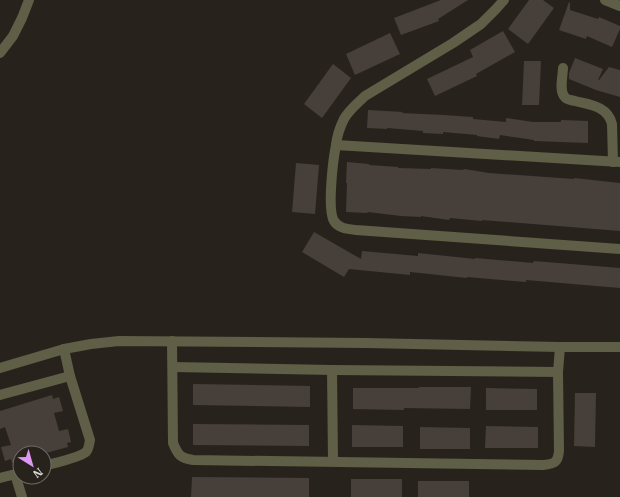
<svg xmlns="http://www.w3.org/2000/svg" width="620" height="497" font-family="'IBM Plex Serif',serif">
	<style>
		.building { fill: #473f3a }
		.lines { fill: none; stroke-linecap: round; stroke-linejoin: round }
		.minor { stroke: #5f5e47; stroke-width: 10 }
	</style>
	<rect width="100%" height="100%" fill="#27231c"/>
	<g class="building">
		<polygon points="441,0 468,0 438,19 439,21 401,35 394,18"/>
		<polygon points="529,0 543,0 554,8 528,44 508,29"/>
		<polygon points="569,2 570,3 570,10 598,19 599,17 620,26 620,29 612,47 587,36 586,39 559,30"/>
		<polygon points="503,31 515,52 476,74 477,76 435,96 427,79 473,57 470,50"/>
		<polygon points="390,33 400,54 355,75 346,54"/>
		<polygon points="575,58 603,69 598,80 599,80 609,67 620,70 620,97 596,90 569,79 569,73"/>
		<polygon points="524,61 541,61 539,105 522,105"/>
		<polygon points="333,64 351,78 322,118 304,104"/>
		<polygon points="368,110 404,112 401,113 443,115 473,117 473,119 506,122 506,118 533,122 561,122 561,120 588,121 588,143 534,141 534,140 500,135 499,139 477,136 477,135 443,132 443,134 423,133 423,131 387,128 387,129 367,128"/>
		<polygon points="347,162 369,164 369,165 398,167 398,168 431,169 431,168 463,170 464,169 489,173 518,175 574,179 574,178 620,183 620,231 482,220 482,221 450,218 449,220 421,216 421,217 401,216 368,212 367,213 346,212 347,183 346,183"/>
		<polygon points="296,163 319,165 315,214 292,212"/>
		<polygon points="314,232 361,259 362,251 418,256 418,253 475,259 475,258 533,263 534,261 620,268 620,288 526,280 526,282 467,277 467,278 410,272 410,275 349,269 344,277 302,252"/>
		<polygon points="193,384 310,386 310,407 193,405"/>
		<polygon points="419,387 471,387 470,409 404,408 404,410 353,409 353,388 419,388"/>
		<polygon points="486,388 537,389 537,410 486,410"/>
		<polygon points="575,393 596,393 595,447 574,446"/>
		<polygon points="52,395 53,399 59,397 63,411 54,413 59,431 68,429 71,442 67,443 68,447 46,453 20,453 20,461 12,463 11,459 5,461 1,447 11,445 5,427 0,429 0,411"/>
		<polygon points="193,424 309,425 309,446 193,445"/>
		<polygon points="352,425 403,426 403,447 352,447"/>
		<polygon points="486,426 538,427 538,448 485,448"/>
		<polygon points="420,427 470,428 470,449 420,449"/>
		<polygon points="192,477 309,478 309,497 191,497"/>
		<rect x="351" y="479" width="51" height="18"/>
		<rect x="418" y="481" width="51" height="16"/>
	</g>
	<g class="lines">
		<g class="minor">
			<path d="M 504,0 L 496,9 L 481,24 L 453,43 L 365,96 C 358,103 349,110 344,119 C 340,127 337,136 336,145 C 333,160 327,210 334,221 C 339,229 349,229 356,230 L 620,249"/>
			<polyline points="605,0 620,6"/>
			<polyline points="0,53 13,36 22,18 29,0"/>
			<path d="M 563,68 C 563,76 559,89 564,96 C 566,100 571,100 575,101 C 590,105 608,106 612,124 L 613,162"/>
			<polyline points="336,145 620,162"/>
			<path d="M 172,341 L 173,443 C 178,455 180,458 193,460 L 543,465 C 555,464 558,462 559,451 L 558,372 L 560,347"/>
			<polyline points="173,367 332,370 558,372"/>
			<polyline points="0,368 64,349 91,344 119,341 366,343 560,347 620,347"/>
			<polyline points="332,370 333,461"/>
			<polyline points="0,395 70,376"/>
			<path d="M 44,466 C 54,463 79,458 86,452 C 89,449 89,444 90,440 L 70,376 L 64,349"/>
			<polyline points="15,474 22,497"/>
			<polyline points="0,478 20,473"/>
		</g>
	</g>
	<g transform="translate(32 465) rotate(143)"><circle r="19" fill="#27231c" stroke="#6f6c66"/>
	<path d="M0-3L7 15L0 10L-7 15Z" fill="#df98f1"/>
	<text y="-6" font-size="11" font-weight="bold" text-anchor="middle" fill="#dcd9d5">N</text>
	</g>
</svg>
